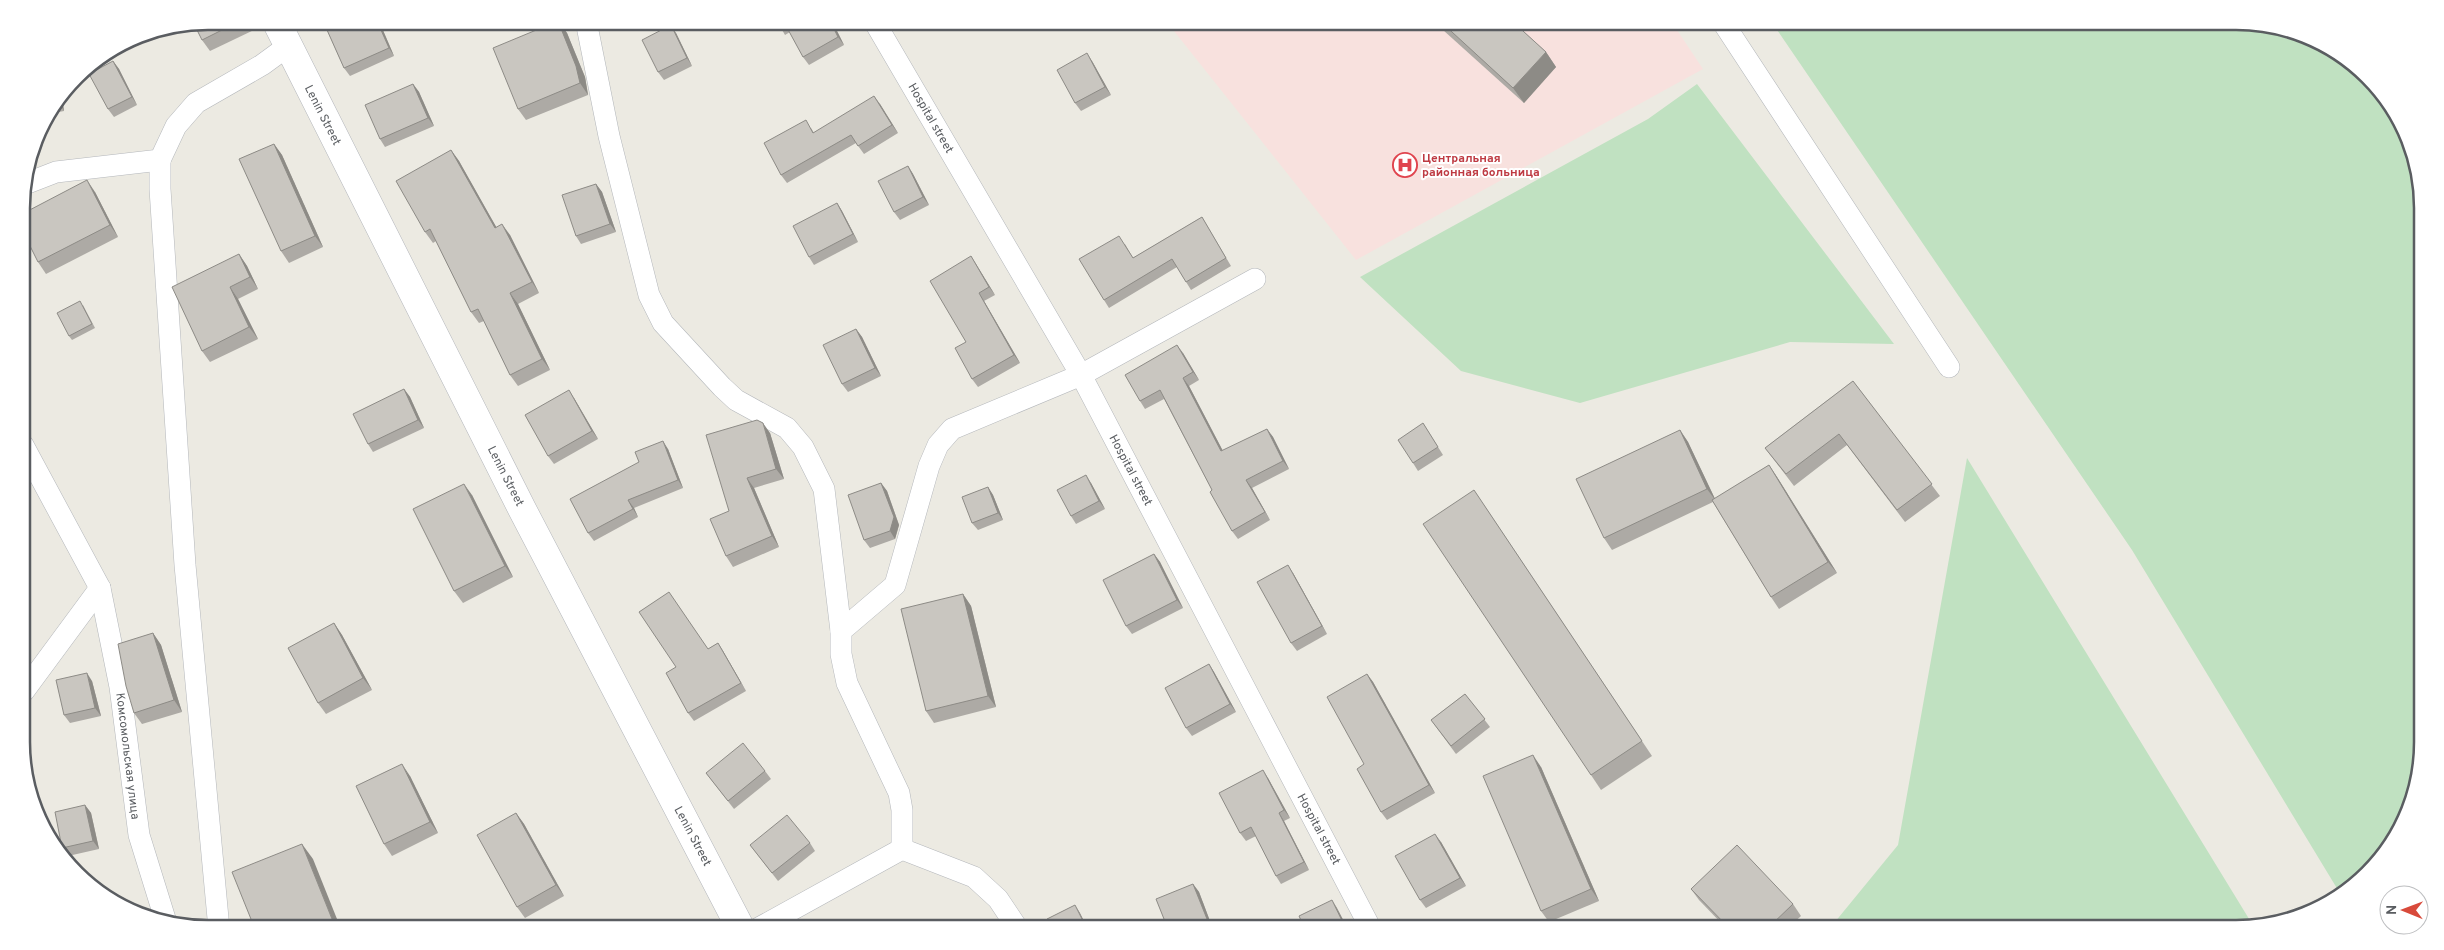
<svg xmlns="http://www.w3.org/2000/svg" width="2444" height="950" font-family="Overpass,sans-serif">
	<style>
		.medical { fill: #f8e1de }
		.green { fill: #c0e1c1 }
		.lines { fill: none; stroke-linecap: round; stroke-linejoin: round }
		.street-casing { stroke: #b4b7bb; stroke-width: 22 }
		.secondary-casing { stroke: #b3b6bb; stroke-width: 29 }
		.street { stroke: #fff; stroke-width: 21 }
		.secondary { stroke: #fff; stroke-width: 28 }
		.wall { fill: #adaaa5 }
		.shaded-wall { fill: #8d8b86 }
		.building { fill: #c9c6c0; stroke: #8d8b86 }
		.labels { text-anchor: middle; stroke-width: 4; stroke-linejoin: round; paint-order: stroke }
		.street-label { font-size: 12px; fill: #5a5d61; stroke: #fff }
		.health-label { font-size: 12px; font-weight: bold; fill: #be3a42; stroke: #fff; text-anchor: start }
		.rim { fill: none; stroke: #5a5d61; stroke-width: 2.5 }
	</style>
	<rect width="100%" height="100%" fill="#eceae2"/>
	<polygon class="medical" points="1166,21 1671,21 1703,69 1356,260"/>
	<g class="green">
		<path d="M 1771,21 L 2236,21 L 2296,31 L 2340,53 L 2377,85 L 2404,126 L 2421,183 L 2423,742 C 2420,761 2419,786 2412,804 C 2399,836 2373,878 2341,895 L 2132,550 Z"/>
		<polygon points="1697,84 1894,344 1790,342 1580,403 1461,371 1360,277 1648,119"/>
		<polygon points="1967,458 2254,927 1830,928 1898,845"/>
	</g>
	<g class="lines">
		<defs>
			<g id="street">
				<polyline points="586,21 609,136 649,295 663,323 722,387 736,400 787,428 803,447 824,489 841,631"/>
				<polyline points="874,21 1081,375 1371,929"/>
				<polyline points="1722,21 1949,367"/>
				<polyline points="160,160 160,189 185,565 219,929"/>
				<polyline points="25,184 56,172 160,160 176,126 196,103 262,65 288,46"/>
				<polyline points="23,445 100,588 120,687 139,835 166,922"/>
				<polyline points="24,691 100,588"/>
				<polyline points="902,849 902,810 899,793 847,683 841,654 841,631 895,585 929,466 938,445 952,429 1081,375 1255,279"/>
				<polyline points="757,929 902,849 974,877 998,899 1018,929"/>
			</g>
			<polyline id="secondary" points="276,21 522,509 741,929"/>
		</defs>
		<use href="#street" class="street-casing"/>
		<use href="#secondary" class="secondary-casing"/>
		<use href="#street" class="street"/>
		<use href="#secondary" class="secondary"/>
	</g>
	<g class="wall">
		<polygon points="208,21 252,21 256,29 210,51 202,40"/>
		<polygon points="323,21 379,21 394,56 350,76 344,68"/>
		<polygon points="558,21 567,33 585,77 588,95 526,120 518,109"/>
		<polygon points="777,21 832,21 844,45 809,65 803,57 790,32 785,35"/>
		<polygon points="951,21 973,21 958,31"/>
		<polygon points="1433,21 1512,21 1546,52 1556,67 1524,103"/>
		<polygon points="676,33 692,66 664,80 658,72"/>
		<polygon points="113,61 119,69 137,105 114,117 108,109"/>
		<polygon points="1092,61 1111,95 1081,111 1075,103"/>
		<polygon points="413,84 419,92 434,126 385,147 380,139"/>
		<polygon points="62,98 64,111 49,114"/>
		<polygon points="880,104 898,133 864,154 856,143 787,183 781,175 811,128 814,133"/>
		<polygon points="274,144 282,155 323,247 289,263 281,251"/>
		<polygon points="451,150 459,161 496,227 510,235 539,293 518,304 550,370 518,386 510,375 484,321 479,323 471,312 436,241 433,243 425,232"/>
		<polygon points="908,166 913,174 929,205 900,220 894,212"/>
		<polygon points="596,184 602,192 616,232 581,244 576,236"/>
		<polygon points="95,192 118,237 46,274 38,262"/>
		<polygon points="837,203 842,211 858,242 814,265 809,257"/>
		<polygon points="1202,217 1231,266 1191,290 1177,267 1109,308 1104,300 1125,244 1133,258"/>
		<polygon points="239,254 247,266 258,289 238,299 258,339 210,362 202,351"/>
		<polygon points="971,256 995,295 984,301 1020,363 978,387 972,379 966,342"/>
		<polygon points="83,305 95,328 72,340 69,336"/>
		<polygon points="856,329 862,337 881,376 848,392 842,384"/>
		<polygon points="1183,353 1199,380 1189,386 1223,451 1267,429 1273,437 1289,469 1252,488 1270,520 1238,539 1232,531 1212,490 1164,399 1145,409 1140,401"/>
		<polygon points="1853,381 1940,496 1905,522 1847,445 1794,486 1765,448"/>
		<polygon points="404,389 410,397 424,428 373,452 368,444"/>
		<polygon points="574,398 598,439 554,464 548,456"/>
		<polygon points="1423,423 1443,455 1418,471 1413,463"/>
		<polygon points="1680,430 1688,442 1715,499 1769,465 1777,477 1837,573 1779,609 1771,597 1713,502 1612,550 1604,538"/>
		<polygon points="770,433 784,479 754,488 779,547 733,567 726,556 729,511"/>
		<polygon points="668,449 683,488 634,508 638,517 594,541 588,533"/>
		<polygon points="881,483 887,491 899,525 895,539 870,548 864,540"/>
		<polygon points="1091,483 1105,509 1076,524 1071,516"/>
		<polygon points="988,487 993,495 1003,520 978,530 972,523"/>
		<polygon points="472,495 513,577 463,603 454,591"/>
		<polygon points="1484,505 1652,756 1601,790 1591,775"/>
		<polygon points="1154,554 1160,562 1183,608 1132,634 1126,626"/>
		<polygon points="1293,573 1327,634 1297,651 1291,643"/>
		<polygon points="963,594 971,606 996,707 934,723 926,711"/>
		<polygon points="334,623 342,635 372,690 326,714 318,703"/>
		<polygon points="153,633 161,645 182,712 142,724 134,713"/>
		<polygon points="718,643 723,651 746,691 694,721 688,713 708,649"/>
		<polygon points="1209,664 1214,672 1236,712 1192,736 1186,728"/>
		<polygon points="1367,674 1373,682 1435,793 1387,820 1381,812 1364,764"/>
		<polygon points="92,681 101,716 70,723 64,715"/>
		<polygon points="1465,694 1490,727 1456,754 1431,720"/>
		<polygon points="1541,767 1599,901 1549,922 1541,911"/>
		<polygon points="765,771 771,779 734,809 706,773"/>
		<polygon points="410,776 438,833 392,856 384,844"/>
		<polygon points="1268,778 1290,818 1284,821 1309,870 1281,884 1276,876 1256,836 1246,841 1240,833"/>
		<polygon points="85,805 91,813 99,849 68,856 62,848"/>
		<polygon points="516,813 524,824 564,896 525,918 517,907"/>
		<polygon points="1441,842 1466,886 1426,908 1420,900"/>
		<polygon points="810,843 815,851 778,881 750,845"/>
		<polygon points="1193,884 1199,892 1213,929 1168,929"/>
		<polygon points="1691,889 1793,904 1801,916 1788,928 1726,928 1699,900"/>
	</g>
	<g class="shaded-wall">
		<polygon points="377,21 379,21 394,56 389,48"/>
		<polygon points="558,21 567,33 585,77 588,95 580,83"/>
		<polygon points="830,21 832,21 844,45 838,37"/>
		<polygon points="671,25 676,33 692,66 687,58"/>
		<polygon points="1546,52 1556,67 1524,103 1513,88"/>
		<polygon points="1087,53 1092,61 1111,95 1105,87"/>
		<polygon points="113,61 119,69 137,105 132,97"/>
		<polygon points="413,84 419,92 434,126 428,118"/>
		<polygon points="874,96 880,104 898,133 892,125"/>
		<polygon points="62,98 64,111 59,103 58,102"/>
		<polygon points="274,144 282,155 323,247 315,236"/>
		<polygon points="451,150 459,161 503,239 495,228"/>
		<polygon points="908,166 913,174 929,205 923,197"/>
		<polygon points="87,180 95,192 118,237 110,225"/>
		<polygon points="596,184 602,192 616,232 610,224"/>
		<polygon points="837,203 842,211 858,242 853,234"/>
		<polygon points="502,224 510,235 539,293 532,282"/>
		<polygon points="239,254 247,266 258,289 250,277"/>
		<polygon points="971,256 976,264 995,295 989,287"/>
		<polygon points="230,287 238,299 258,339 249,327"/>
		<polygon points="510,293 518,304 550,370 542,359"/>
		<polygon points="979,293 984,301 1020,363 1014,355"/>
		<polygon points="856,329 862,337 881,376 875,368"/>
		<polygon points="1177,345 1183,353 1199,380 1193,372"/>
		<polygon points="1183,378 1189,386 1227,459 1221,451"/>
		<polygon points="404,389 410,397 424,428 418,420"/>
		<polygon points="569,390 574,398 598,439 592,431"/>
		<polygon points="763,423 770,433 784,479 776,469"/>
		<polygon points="1267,429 1273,437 1289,469 1283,461"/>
		<polygon points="1680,430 1688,442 1716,501 1707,489"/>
		<polygon points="663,441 668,449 683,488 678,480"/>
		<polygon points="1769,465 1777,477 1837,573 1828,562"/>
		<polygon points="1086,475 1091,483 1105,509 1099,501"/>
		<polygon points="747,478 754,488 779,547 772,536"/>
		<polygon points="1246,480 1252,488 1270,520 1265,512"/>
		<polygon points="881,483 887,491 899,525 895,539 890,531"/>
		<polygon points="464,484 472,495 513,577 505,566"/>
		<polygon points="988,487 993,495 1003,520 998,513"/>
		<polygon points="628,500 634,508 638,517 633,509"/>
		<polygon points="1154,554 1160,562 1183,608 1177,600"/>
		<polygon points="1288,565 1293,573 1327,634 1322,626"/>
		<polygon points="963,594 971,606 996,707 988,696"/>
		<polygon points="334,623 342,635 372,690 363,678"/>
		<polygon points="153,633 161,645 182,712 174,700"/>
		<polygon points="718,643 723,651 746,691 741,683"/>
		<polygon points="1209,664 1214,672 1236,712 1230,704"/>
		<polygon points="87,673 92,681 101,716 95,708"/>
		<polygon points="1367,674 1373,682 1435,793 1429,785"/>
		<polygon points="1533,755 1541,767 1599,901 1591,889"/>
		<polygon points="402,764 410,776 438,833 430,822"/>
		<polygon points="1263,770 1268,778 1290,818 1284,810"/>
		<polygon points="85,805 91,813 99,849 93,841"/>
		<polygon points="516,813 524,824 564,896 556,885"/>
		<polygon points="1279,813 1284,821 1309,870 1304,862"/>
		<polygon points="1435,834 1441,842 1466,886 1460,878"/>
		<polygon points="302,844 313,859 341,929 336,929"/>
		<polygon points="1193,884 1199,892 1213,929 1212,929 1209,924"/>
		<polygon points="1332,900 1337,908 1348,929 1346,929 1345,927"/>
		<polygon points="1075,905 1080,913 1088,929 1087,929"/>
	</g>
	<g class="building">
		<polygon points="208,21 240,21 202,40 194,24"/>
		<polygon points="323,21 377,21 389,48 344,68"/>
		<polygon points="558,21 576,66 580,83 518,109 493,48"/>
		<polygon points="777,21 830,21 838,37 803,57 785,24 780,27"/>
		<polygon points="1440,21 1512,21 1546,52 1513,88"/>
		<polygon points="671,25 687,58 658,72 642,40"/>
		<polygon points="1087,53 1105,87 1075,103 1057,70"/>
		<polygon points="113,61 132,97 108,109 89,74"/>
		<polygon points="413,84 428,118 380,139 365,105"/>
		<polygon points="874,96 892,125 858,146 851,135 781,175 764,143 806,120 813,133"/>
		<polygon points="274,144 315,236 281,251 239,159"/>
		<polygon points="451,150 495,228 502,224 532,282 510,293 542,359 510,375 478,309 471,312 430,229 425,232 396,181"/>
		<polygon points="908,166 923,197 894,212 878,181"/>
		<polygon points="87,180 110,225 38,262 22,230 22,214"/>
		<polygon points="596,184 610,224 576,236 562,195"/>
		<polygon points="837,203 853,234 809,257 793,226"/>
		<polygon points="1202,217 1226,258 1186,282 1172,259 1104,300 1079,259 1119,236 1133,258"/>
		<polygon points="239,254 250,277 230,287 249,327 202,351 172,287"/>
		<polygon points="971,256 989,287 979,293 1014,355 972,379 955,348 966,342 930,281"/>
		<polygon points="80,301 92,324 69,336 57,313"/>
		<polygon points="856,329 875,368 842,384 823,345"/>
		<polygon points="1177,345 1193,372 1183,378 1221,451 1267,429 1283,461 1246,480 1265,512 1232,531 1210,492 1212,490 1160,390 1140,401 1125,375"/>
		<polygon points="1853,381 1932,484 1897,510 1839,434 1786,474 1765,448"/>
		<polygon points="404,389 418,420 368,444 353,414"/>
		<polygon points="569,390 592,431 548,456 525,415"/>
		<polygon points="757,420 763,423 776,469 747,478 772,536 726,556 710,519 729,511 706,435"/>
		<polygon points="1423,423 1438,447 1413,463 1398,440"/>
		<polygon points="1680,430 1707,489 1604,538 1576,479"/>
		<polygon points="663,441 678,480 628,500 633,509 588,533 570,499 639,462 635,452"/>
		<polygon points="1769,465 1828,562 1771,597 1712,500"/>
		<polygon points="1086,475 1099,501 1071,516 1057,490"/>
		<polygon points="881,483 894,517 890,531 864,540 848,495"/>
		<polygon points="464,484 505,566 454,591 413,509"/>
		<polygon points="988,487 998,513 972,523 962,497"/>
		<polygon points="1474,490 1642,741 1591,775 1423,524"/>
		<polygon points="1154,554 1177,600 1126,626 1103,580"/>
		<polygon points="1288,565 1322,626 1291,643 1257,582"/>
		<polygon points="669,592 708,649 718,643 741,683 688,713 666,673 676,667 639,612"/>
		<polygon points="963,594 988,696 926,711 901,609"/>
		<polygon points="334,623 363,678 318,703 288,648"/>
		<polygon points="153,633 174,700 134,713 126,686 118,644"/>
		<polygon points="1209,664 1230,704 1186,728 1165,688"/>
		<polygon points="87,673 95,708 64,715 56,680"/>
		<polygon points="1367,674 1429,785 1381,812 1357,769 1364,764 1327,697"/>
		<polygon points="1465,694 1485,719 1451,746 1431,720"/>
		<polygon points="743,743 765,771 728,801 706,773"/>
		<polygon points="1533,755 1591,889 1541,911 1483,776"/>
		<polygon points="402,764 430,822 384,844 356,786"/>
		<polygon points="1263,770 1284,810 1279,813 1304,862 1276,876 1251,827 1240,833 1219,793"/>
		<polygon points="85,805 93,841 62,848 55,812"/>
		<polygon points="516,813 556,885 517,907 477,835"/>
		<polygon points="787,815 810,843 772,873 750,845"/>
		<polygon points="1435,834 1460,878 1420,900 1395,856"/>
		<polygon points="302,844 336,929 255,929 232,872"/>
		<polygon points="1737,845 1793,904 1768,928 1729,928 1691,889"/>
		<polygon points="1193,884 1209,924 1197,929 1168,929 1156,899"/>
		<polygon points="1332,900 1345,927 1342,929 1305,929 1299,916"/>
		<polygon points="1075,905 1087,929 1052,929 1047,919"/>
	</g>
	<defs>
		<symbol id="hospital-ring" viewBox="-11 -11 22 22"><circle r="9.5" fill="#fff" stroke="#e0444e" stroke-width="1.5"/><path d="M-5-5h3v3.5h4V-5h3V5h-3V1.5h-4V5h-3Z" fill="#e0444e"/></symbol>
	</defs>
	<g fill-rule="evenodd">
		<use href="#hospital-ring" x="1391" y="151" width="28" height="28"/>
	</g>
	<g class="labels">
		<g class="street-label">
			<text transform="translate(323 115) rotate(63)" y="4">Lenin Street</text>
			<text transform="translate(931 118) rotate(60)" y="4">Hospital street</text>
			<text transform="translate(1131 470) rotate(62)" y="4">Hospital street</text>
			<text transform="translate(506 476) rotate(63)" y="4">Lenin Street</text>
			<text transform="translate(128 756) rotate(83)" y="4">Комсомольская улица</text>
			<text transform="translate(1319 829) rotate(62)" y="4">Hospital street</text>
			<text transform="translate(693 836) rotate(62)" y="4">Lenin Street</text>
		</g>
		<g class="health-label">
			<text x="1422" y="162">Центральная<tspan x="1422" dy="14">районная больница</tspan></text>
		</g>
	</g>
	<path d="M0 0H2444V950H0ZM208 30H2236A178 178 0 0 1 2414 208V742A178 178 0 0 1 2236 920H208A178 178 0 0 1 30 742V208A178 178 0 0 1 208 30Z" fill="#fff" fill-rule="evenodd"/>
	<path class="rim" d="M208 30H2236A178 178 0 0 1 2414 208V742A178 178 0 0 1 2236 920H208A178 178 0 0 1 30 742V208A178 178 0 0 1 208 30Z"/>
	<g transform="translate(2404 910) rotate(271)"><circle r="24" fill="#ffffff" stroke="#bdbec0"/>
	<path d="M0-4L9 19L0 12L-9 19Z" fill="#d84a3b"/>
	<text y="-8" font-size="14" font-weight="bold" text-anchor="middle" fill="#5a5d61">N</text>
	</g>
</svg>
